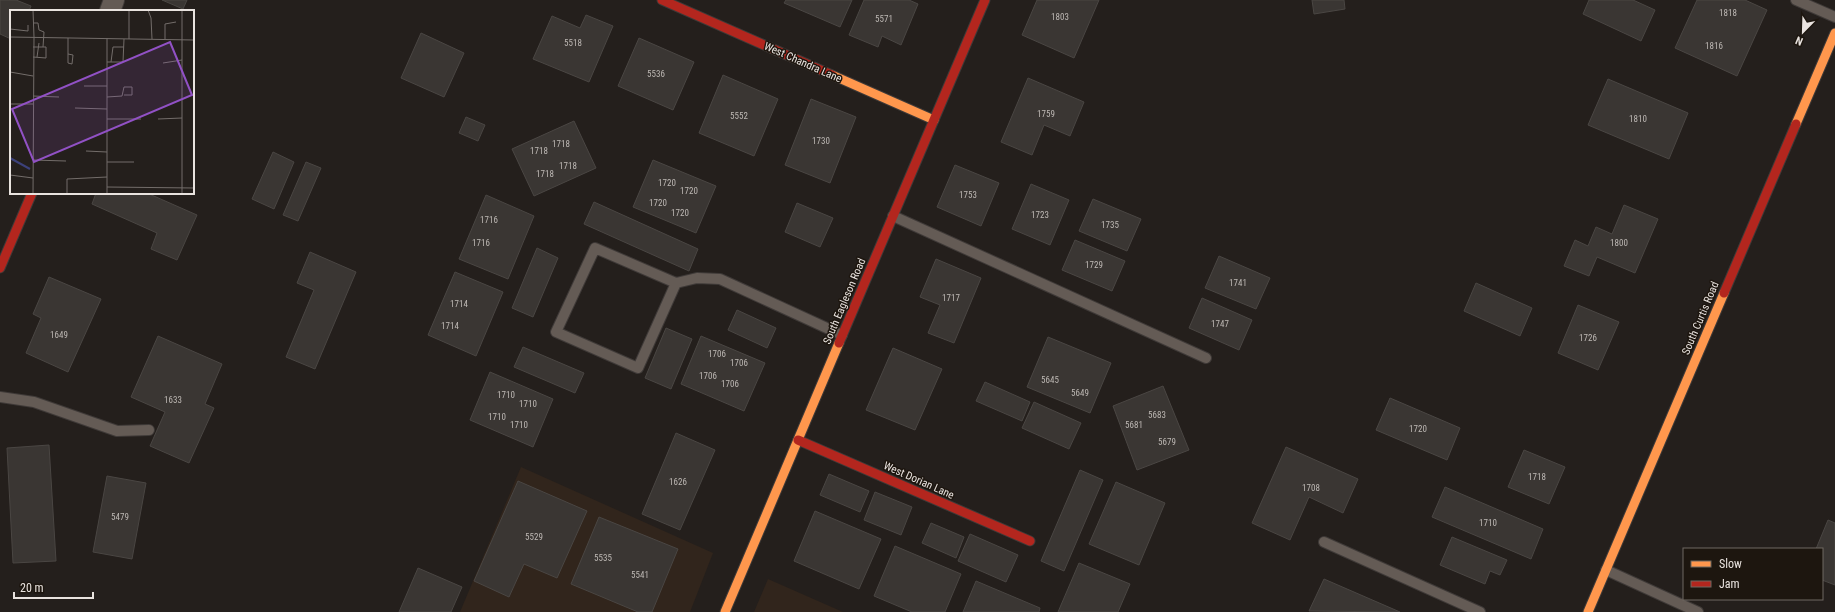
<svg xmlns="http://www.w3.org/2000/svg" width="1835" height="612" font-family="'Roboto Condensed',sans-serif">
	<style>
		.built { fill: #31251c }
		.building { fill: #3a3633; stroke: #4a4643 }
		.lines { fill: none; stroke-linecap: round; stroke-linejoin: round }
		.lane-casing { stroke: #3f3a38; stroke-width: 12 }
		.street-casing { stroke: #3f3a38; stroke-width: 22 }
		.slow-casing { stroke: #3f3a38; stroke-width: 11 }
		.jam-casing { stroke: #3f3a38; stroke-width: 11 }
		.lane { stroke: #645b55; stroke-width: 10 }
		.street { stroke: #645b55; stroke-width: 20 }
		.slow { stroke: #ff974d; stroke-width: 9 }
		.jam { stroke: #b3261e; stroke-width: 9 }
		.labels { text-anchor: middle; stroke-width: 3; stroke-linejoin: round; paint-order: stroke }
		.number-label { font-size: 9px; fill: #bdb8b4 }
		.street-label { font-size: 11px; fill: #e9e3df; stroke: #1d160f }
		.inset-river { fill: none; stroke: #3c417a; stroke-width: 2 }
		.inset-road { fill: none; stroke: #736d6a; stroke-width: 1 }
		.view { fill: #9151c5; fill-opacity: 0.15; stroke: #9151c5; stroke-width: 2 }
		.inset-edge { fill: none; stroke: #e9e3df; stroke-width: 2 }
	</style>
	<rect width="100%" height="100%" fill="#241f1c"/>
	<g class="built">
		<polygon points="521,467 713,553 690,612 460,612"/>
		<polygon points="768,579 843,612 754,612"/>
	</g>
	<g class="building">
		<polygon points="0,0 16,0 31,6 29,11 11,11 11,39 0,34"/>
		<polygon points="162,0 187,0 183,9"/>
		<polygon points="786,0 852,0 840,27 784,3"/>
		<polygon points="864,0 909,0 918,4 901,45 882,36 878,47 849,35"/>
		<polygon points="1037,0 1099,0 1074,58 1022,35"/>
		<polygon points="1312,0 1344,0 1345,9 1314,14"/>
		<polygon points="1589,0 1633,0 1655,10 1641,41 1583,14"/>
		<polygon points="1697,0 1745,0 1767,10 1737,76 1675,48"/>
		<polygon points="586,15 613,26 589,82 533,59 552,16 580,28"/>
		<polygon points="421,33 464,53 444,97 401,78"/>
		<polygon points="639,38 694,62 673,110 618,86"/>
		<polygon points="723,75 778,99 754,156 699,133"/>
		<polygon points="1028,78 1084,102 1070,136 1044,125 1032,155 1001,142"/>
		<polygon points="1608,79 1688,113 1669,159 1588,125"/>
		<polygon points="811,99 856,117 830,183 785,165"/>
		<polygon points="466,117 485,125 478,141 459,133"/>
		<polygon points="574,121 596,168 534,196 512,149"/>
		<polygon points="273,152 294,162 274,209 252,199"/>
		<polygon points="653,160 716,186 696,233 633,207"/>
		<polygon points="306,162 321,168 298,221 283,215"/>
		<polygon points="955,165 999,183 981,226 937,207"/>
		<polygon points="1031,184 1069,200 1050,245 1012,229"/>
		<polygon points="96,193 147,193 197,215 177,260 151,249 157,233 92,204"/>
		<polygon points="486,195 534,216 508,279 459,259"/>
		<polygon points="1093,199 1141,219 1127,251 1079,231"/>
		<polygon points="594,202 698,249 689,271 584,224"/>
		<polygon points="797,203 833,218 820,247 785,232"/>
		<polygon points="1624,205 1658,219 1635,273 1597,257 1589,276 1564,266 1575,240 1588,246 1596,227 1612,234"/>
		<polygon points="1075,240 1125,261 1112,291 1062,270"/>
		<polygon points="537,248 558,258 533,317 512,308"/>
		<polygon points="310,252 356,272 315,369 286,357 314,290 297,283"/>
		<polygon points="1219,256 1270,278 1256,309 1205,288"/>
		<polygon points="936,259 981,278 954,343 928,333 940,305 920,297"/>
		<polygon points="455,272 503,292 476,356 428,335"/>
		<polygon points="49,277 101,299 68,372 26,353 41,318 33,314"/>
		<polygon points="1476,283 1532,308 1520,336 1464,311"/>
		<polygon points="1202,298 1252,320 1239,350 1189,328"/>
		<polygon points="1578,305 1619,322 1598,370 1558,353"/>
		<polygon points="737,310 776,328 767,348 728,330"/>
		<polygon points="666,328 692,339 671,389 645,378"/>
		<polygon points="158,336 222,364 205,404 214,408 189,463 150,446 165,412 131,397"/>
		<polygon points="701,336 765,363 744,411 681,384"/>
		<polygon points="1048,337 1111,363 1090,413 1027,387"/>
		<polygon points="523,347 584,373 575,393 514,367"/>
		<polygon points="893,348 942,369 915,430 866,410"/>
		<polygon points="490,372 553,399 533,447 470,420"/>
		<polygon points="985,382 1030,402 1022,421 976,401"/>
		<polygon points="1163,386 1189,450 1137,470 1113,406"/>
		<polygon points="1390,398 1460,428 1447,460 1376,430"/>
		<polygon points="1034,402 1081,423 1069,449 1022,428"/>
		<polygon points="676,433 715,450 680,530 642,514"/>
		<polygon points="49,445 56,561 13,563 7,448"/>
		<polygon points="1286,447 1358,479 1343,513 1309,497 1290,540 1252,523"/>
		<polygon points="1524,450 1565,467 1549,504 1508,487"/>
		<polygon points="1080,470 1103,480 1064,571 1041,561"/>
		<polygon points="829,474 869,491 860,512 820,495"/>
		<polygon points="107,476 146,483 132,559 93,552"/>
		<polygon points="518,481 587,511 557,578 524,564 509,597 474,581"/>
		<polygon points="1116,482 1165,503 1139,565 1089,544"/>
		<polygon points="1445,487 1543,529 1531,559 1432,517"/>
		<polygon points="875,492 912,507 901,535 864,520"/>
		<polygon points="815,511 881,539 859,589 794,561"/>
		<polygon points="599,517 678,549 652,612 638,612 571,584"/>
		<polygon points="1828,520 1835,523 1835,585 1822,580 1822,549 1816,549"/>
		<polygon points="931,523 964,537 956,558 922,543"/>
		<polygon points="970,534 1018,555 1006,582 958,561"/>
		<polygon points="1452,537 1507,560 1500,575 1490,571 1485,584 1440,565"/>
		<polygon points="895,546 961,574 945,612 912,612 874,596"/>
		<polygon points="1079,563 1130,584 1118,612 1058,612"/>
		<polygon points="418,568 462,587 451,612 399,612"/>
		<polygon points="1324,579 1400,612 1309,611"/>
		<polygon points="976,581 1040,608 1039,612 963,612"/>
	</g>
	<g class="lines">
		<defs>
			<g id="lane">
				<polyline points="1796,0 1835,17"/>
				<polyline points="893,216 1206,358"/>
				<polyline points="676,283 595,248 556,332 638,368 676,283 697,278 720,279 842,335"/>
				<polyline points="0,397 34,402 117,431 149,430"/>
				<polyline points="1324,542 1480,612"/>
				<polyline points="1606,570 1698,612"/>
			</g>
			<polyline id="street" points="110,11 114,0"/>
			<g id="slow">
				<polyline points="832,75 934,120"/>
				<polyline points="1796,124 1835,33"/>
				<polyline points="725,612 839,343"/>
				<polyline points="1588,612 1724,293"/>
			</g>
			<g id="jam">
				<polyline points="662,0 832,75"/>
				<polyline points="0,268 32,193"/>
				<polyline points="1724,293 1796,124"/>
				<polyline points="839,343 985,0"/>
				<polyline points="798,440 1030,541"/>
			</g>
		</defs>
		<use href="#lane" class="lane-casing"/>
		<use href="#street" class="street-casing"/>
		<use href="#slow" class="slow-casing"/>
		<use href="#jam" class="jam-casing"/>
		<use href="#lane" class="lane"/>
		<use href="#street" class="street"/>
		<use href="#slow" class="slow"/>
		<use href="#jam" class="jam"/>
	</g>
	<g class="labels">
		<g class="number-label">
			<text x="1728" y="16">1818</text>
			<text x="1060" y="20">1803</text>
			<text x="884" y="22">5571</text>
			<text x="573" y="46">5518</text>
			<text x="1714" y="49">1816</text>
			<text x="656" y="77">5536</text>
			<text x="1046" y="117">1759</text>
			<text x="739" y="119">5552</text>
			<text x="1638" y="122">1810</text>
			<text x="821" y="144">1730</text>
			<text x="561" y="147">1718</text>
			<text x="539" y="154">1718</text>
			<text x="568" y="169">1718</text>
			<text x="545" y="177">1718</text>
			<text x="667" y="186">1720</text>
			<text x="689" y="194">1720</text>
			<text x="968" y="198">1753</text>
			<text x="658" y="206">1720</text>
			<text x="680" y="216">1720</text>
			<text x="1040" y="218">1723</text>
			<text x="489" y="223">1716</text>
			<text x="1110" y="228">1735</text>
			<text x="481" y="246">1716</text>
			<text x="1619" y="246">1800</text>
			<text x="1094" y="268">1729</text>
			<text x="1238" y="286">1741</text>
			<text x="951" y="301">1717</text>
			<text x="459" y="307">1714</text>
			<text x="1220" y="327">1747</text>
			<text x="450" y="329">1714</text>
			<text x="59" y="338">1649</text>
			<text x="1588" y="341">1726</text>
			<text x="717" y="357">1706</text>
			<text x="739" y="366">1706</text>
			<text x="708" y="379">1706</text>
			<text x="1050" y="383">5645</text>
			<text x="730" y="387">1706</text>
			<text x="1080" y="396">5649</text>
			<text x="506" y="398">1710</text>
			<text x="173" y="403">1633</text>
			<text x="528" y="407">1710</text>
			<text x="1157" y="418">5683</text>
			<text x="497" y="420">1710</text>
			<text x="519" y="428">1710</text>
			<text x="1134" y="428">5681</text>
			<text x="1418" y="432">1720</text>
			<text x="1167" y="445">5679</text>
			<text x="1537" y="480">1718</text>
			<text x="678" y="485">1626</text>
			<text x="1311" y="491">1708</text>
			<text x="120" y="520">5479</text>
			<text x="1488" y="526">1710</text>
			<text x="534" y="540">5529</text>
			<text x="603" y="561">5535</text>
			<text x="640" y="578">5541</text>
		</g>
		<g class="street-label">
			<text transform="translate(803 62) rotate(24)" y="4">West Chandra Lane</text>
			<text transform="translate(844 301) rotate(-67)" y="4">South Eagleson Road</text>
			<text transform="translate(1700 318) rotate(-67)" y="4">South Curtis Road</text>
			<text transform="translate(919 480) rotate(24)" y="4">West Dorian Lane</text>
		</g>
	</g>
	<g transform="translate(10 10)">
		<rect width="184" height="184" fill="#241f1c"/>
		<path class="inset-river" d="M 0,148 L 20,159"/>
		<path class="inset-road" d="M 23,0 L 24,27M 119,0 L 119,29M 138,0 L 141,8 L 142,29M 172,0 L 172,184M 23,13 L 28,13 L 29,20 L 34,22 L 33,37 L 23,37M 0,19 L 18,21 L 18,15M 0,27 L 184,30M 155,29 L 155,14 L 166,12M 58,44 L 63,45 L 62,54 L 58,53 L 58,28M 23,47 L 36,48 L 36,37 L 33,37M 27,47 L 29,33M 97,52 L 113,52 L 114,29M 101,52 L 103,37 L 114,37M 153,53 L 172,50M 0,62 L 23,66M 74,76 L 97,76M 23,86 L 49,87M 97,87 L 112,86 L 114,77 L 122,77 L 122,85 L 114,85M 0,94 L 23,94M 65,98 L 97,99M 97,109 L 131,109M 148,109 L 172,108M 76,141 L 97,142M 23,150 L 56,151M 97,152 L 124,152M 0,165 L 23,168M 97,177 L 184,178M 23,184 L 24,27M 57,184 L 57,169 L 97,167M 97,184 L 97,28"/>
		<path class="view" d="M 160,32 L 182,85 L 24,152 L 2,99 Z"/>
		<rect width="184" height="184" class="inset-edge"/>
	</g>
	<rect x="1683" y="548" width="140" height="52" fill="#1d160f" stroke="#6f6862"/>
	<rect x="1691" y="561" width="20" height="6" fill="#ff974d" stroke="#6f6862"/>
	<text x="1719" y="568" font-size="12" fill="#e9e3df">Slow</text>
	<rect x="1691" y="581" width="20" height="6" fill="#b3261e" stroke="#6f6862"/>
	<text x="1719" y="588" font-size="12" fill="#e9e3df">Jam</text>
	<g transform="translate(1803 32) rotate(203)" stroke="#1d160f" stroke-width="3" paint-order="stroke">
	<path d="M0-3L7 15L0 10L-7 15Z" fill="#e9e3df"/>
	<text y="-6" font-size="11" font-weight="bold" text-anchor="middle" fill="#e9e3df">N</text>
	</g>
	<path d="M14 592v6h79v-6" fill="none" stroke="#e9e3df" stroke-width="2"/>
	<text x="20" y="592" font-size="12" fill="#e9e3df" stroke="#1d160f" stroke-width="3" paint-order="stroke">20 m</text>
</svg>
